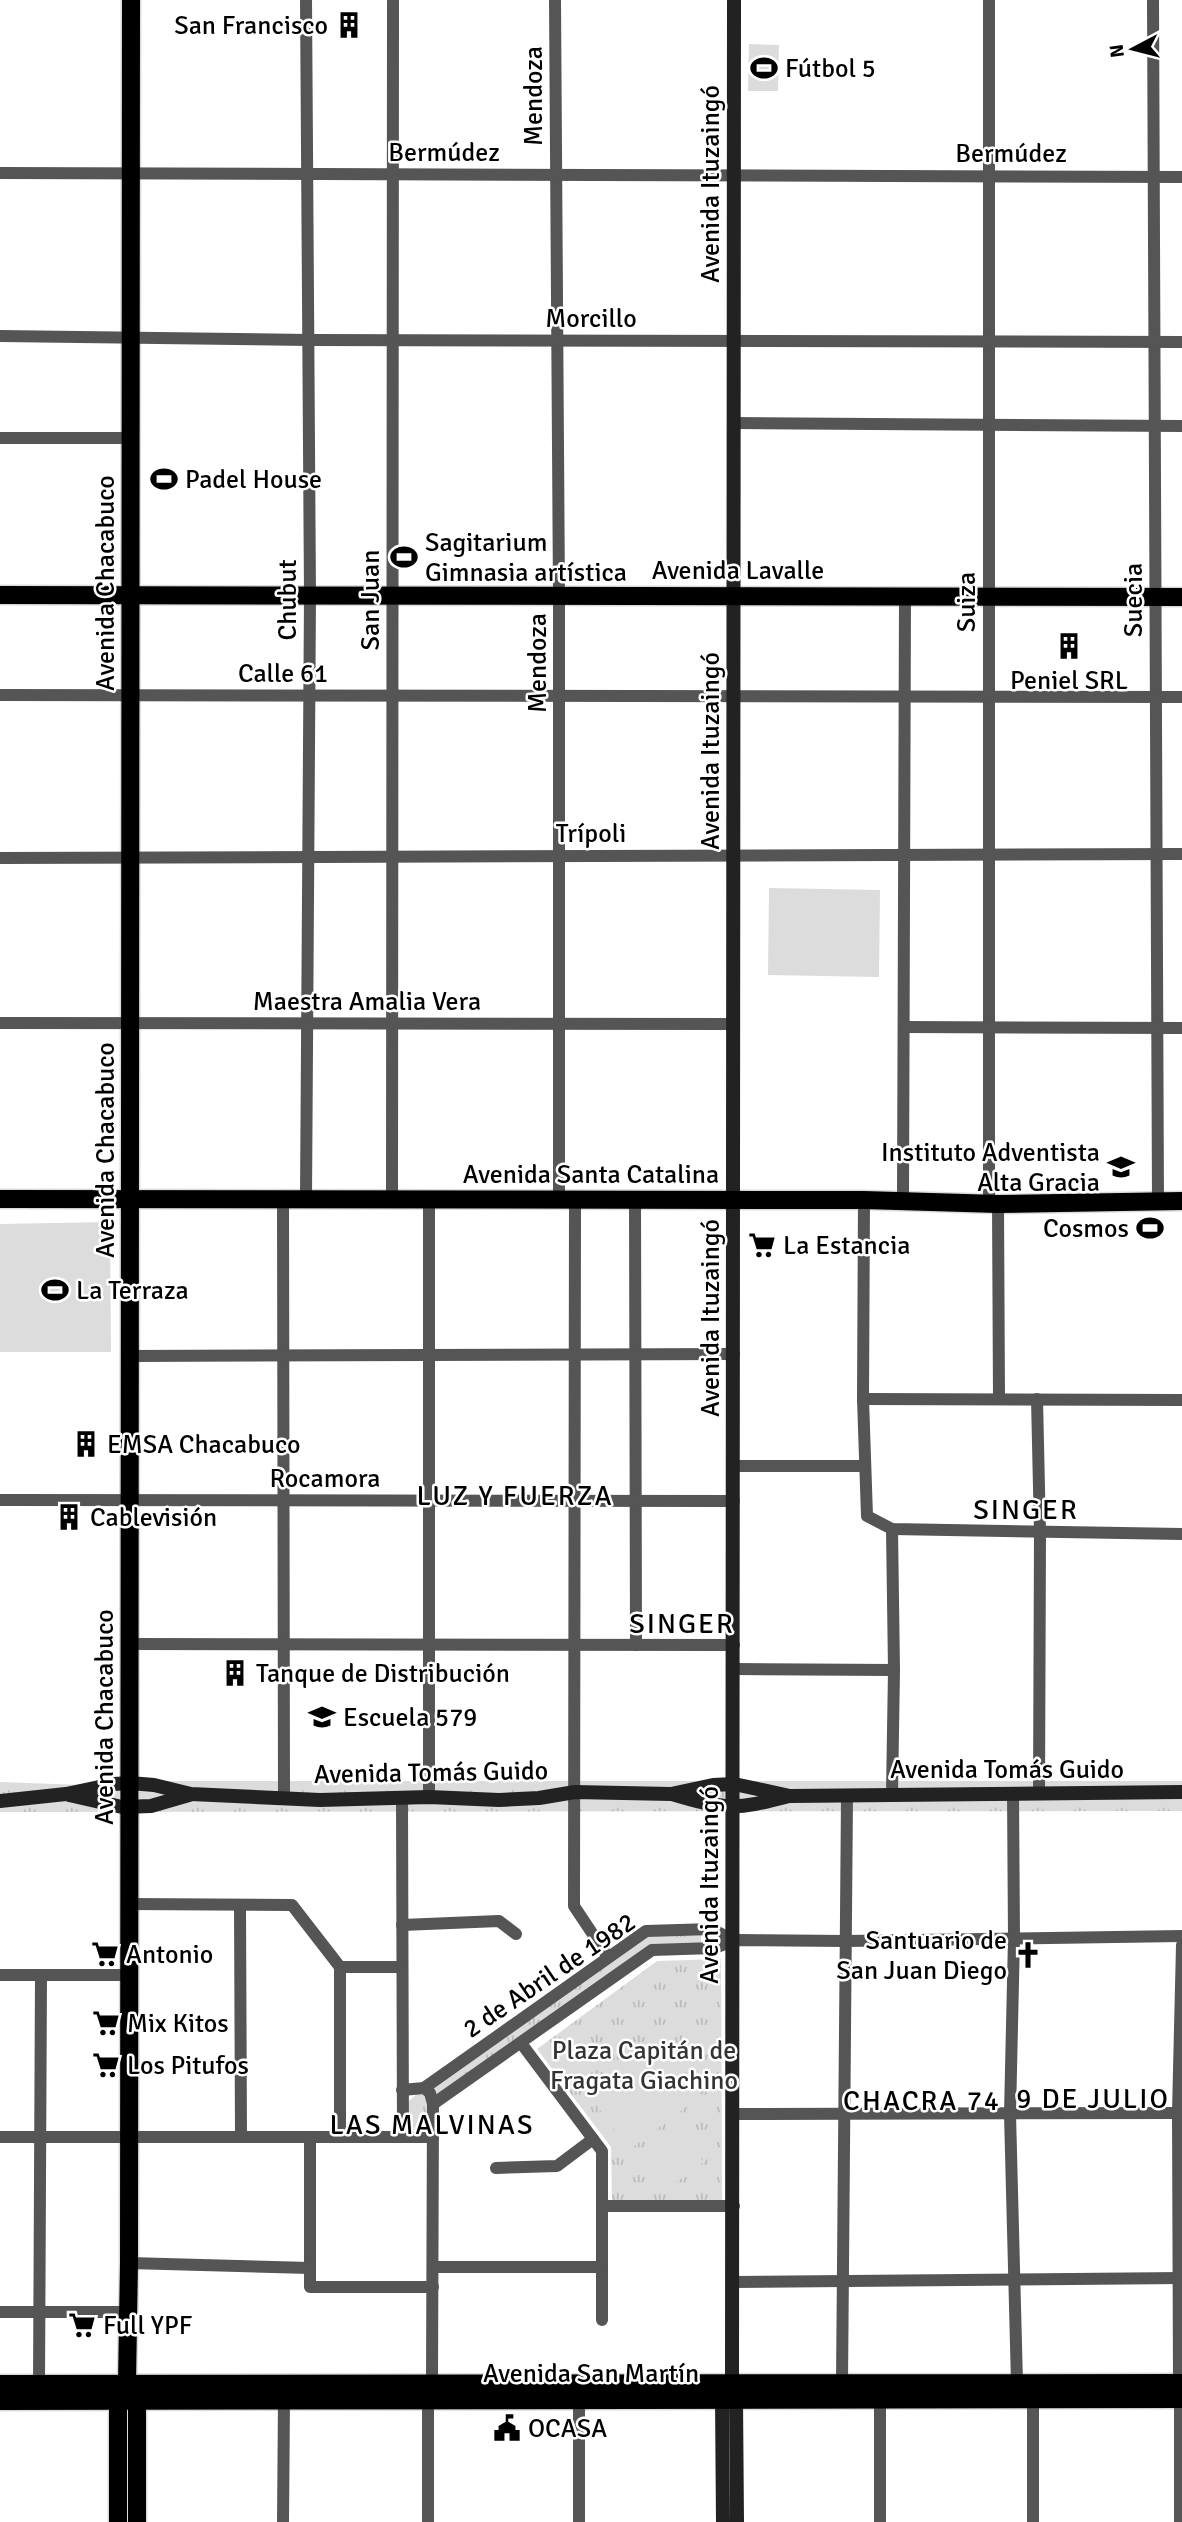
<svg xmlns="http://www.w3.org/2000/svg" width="1182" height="2522" font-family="Signika,sans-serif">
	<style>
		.grass { fill: url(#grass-tufts) }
		.pitch { fill: #dcdcdc }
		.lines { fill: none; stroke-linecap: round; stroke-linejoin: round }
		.primary-casing { stroke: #dbdbdb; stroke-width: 21 }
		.street { stroke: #555; stroke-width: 12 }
		.secondary { stroke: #222; stroke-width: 14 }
		.primary { stroke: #000; stroke-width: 18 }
		.labels { text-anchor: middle; stroke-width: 5; stroke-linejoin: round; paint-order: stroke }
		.poi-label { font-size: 26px; fill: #000; stroke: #fff; text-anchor: start }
		.street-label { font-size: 26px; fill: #000; stroke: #fff }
		.park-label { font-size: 26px; fill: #333; stroke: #fff }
		.neighbourhood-label { font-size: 28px; letter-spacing: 2px; fill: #000; stroke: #fff }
	</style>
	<defs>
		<pattern id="grass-tufts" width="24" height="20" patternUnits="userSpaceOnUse" patternTransform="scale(1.75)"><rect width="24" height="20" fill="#dcdcdc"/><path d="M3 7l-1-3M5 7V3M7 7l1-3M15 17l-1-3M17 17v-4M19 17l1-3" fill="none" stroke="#bbb"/></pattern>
	</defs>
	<rect width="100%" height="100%" fill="#fff"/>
	<g class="grass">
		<polygon points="130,1781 1182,1781 1182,1811 0,1812 0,1782 82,1785"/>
		<polygon points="701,1933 701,1943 650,1946 437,2094 431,2087 646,1936"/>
		<polygon points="721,1959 722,2200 612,2201 611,2147 537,2049 657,1961"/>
		<polygon points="419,2092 428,2099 428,2133 418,2136 409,2131 409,2101"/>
	</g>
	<g class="pitch">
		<polygon points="749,44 779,45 778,91 748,91"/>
		<polygon points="769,888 880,890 879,977 768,975"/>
		<polygon points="110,1222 111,1352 0,1352 0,1224"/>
		<polygon points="667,2047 702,2095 629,2150 594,2102"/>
		<polygon points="683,2133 704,2162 659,2195 638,2166"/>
	</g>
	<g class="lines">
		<defs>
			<g id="primary">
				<polyline points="0,595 1182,597"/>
				<polyline points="0,1199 864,1200 998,1204 1182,1201"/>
				<polyline points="0,2384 1182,2383"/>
				<polyline points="132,2393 137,2402 137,2522"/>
				<polyline points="0,2401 1182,2399"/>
				<polyline points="118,2522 118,2402 127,2383 129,2263 131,0"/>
			</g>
		</defs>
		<use href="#primary" class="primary-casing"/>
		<g class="street">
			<polyline points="306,0 310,596 306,1199"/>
			<polyline points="555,0 559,596 559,1200"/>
			<polyline points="989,0 989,1203"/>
			<polyline points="1153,0 1158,1201"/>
			<polyline points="0,173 1182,177"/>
			<polyline points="0,336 310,340 1182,342"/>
			<polyline points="735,423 1182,426"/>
			<polyline points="0,438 131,438"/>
			<polyline points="0,695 1182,697"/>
			<polyline points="0,858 1182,854"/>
			<polyline points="0,1023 734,1024"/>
			<polyline points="904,1027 1182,1028"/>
			<polyline points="283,1199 284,1798"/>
			<polyline points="392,1199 393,0"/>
			<polyline points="575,1200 574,1906 608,1957"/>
			<polyline points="635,1200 636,1645"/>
			<polyline points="864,1200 863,1399 867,1516 892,1529 1182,1534"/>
			<polyline points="903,1202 905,596"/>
			<polyline points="998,1204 999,1398"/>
			<polyline points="130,1356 734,1354"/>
			<polyline points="863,1399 1182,1400"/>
			<polyline points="1037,1399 1040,1532 1039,1793"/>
			<polyline points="734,1466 864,1466"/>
			<polyline points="0,1500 734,1501"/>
			<polyline points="892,1529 894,1670 892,1794"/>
			<polyline points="130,1644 734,1645"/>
			<polyline points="734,1669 894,1670"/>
			<polyline points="1013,1793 1014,1938 1010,2114 1017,2383"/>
			<polyline points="402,1797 403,2137"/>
			<polyline points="429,1797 429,1200"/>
			<polyline points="129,1904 292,1905 340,1967 402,1967"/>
			<polyline points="240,1905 241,2137"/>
			<polyline points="402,1925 499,1921 516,1934"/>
			<polyline points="340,1967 340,2137"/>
			<polyline points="0,1975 130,1975"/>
			<polyline points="521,2043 602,2151 602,2320"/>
			<polyline points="424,2088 646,1931 712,1929 733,1940"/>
			<polyline points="402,2090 424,2088 430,2093 433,2104 432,2384"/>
			<polyline points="433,2104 652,1950 714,1948 736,1940 846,1941 1182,1936"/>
			<polyline points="733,2114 1182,2113"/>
			<polyline points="0,2137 433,2137"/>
			<polyline points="310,2137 310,2287 433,2287"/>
			<polyline points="496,2168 557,2166 593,2139"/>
			<polyline points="602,2206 734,2206"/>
			<polyline points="129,2263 310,2268"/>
			<polyline points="433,2267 602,2267"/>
			<polyline points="734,2282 1182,2278"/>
			<polyline points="0,2312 129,2312"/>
			<polyline points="842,2383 847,1797"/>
			<polyline points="1179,2383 1178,2113 1182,1945"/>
			<polyline points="39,2384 41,1975"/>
			<polyline points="1180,2399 1180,2522"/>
			<polyline points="283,2522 284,2399"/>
			<polyline points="428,2522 428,2399"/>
			<polyline points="579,2522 579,2399"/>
			<polyline points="880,2522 880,2399"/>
			<polyline points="1033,2522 1033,2399"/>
		</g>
		<g class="secondary">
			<polyline points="734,0 732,2383 736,2399 737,2522"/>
			<path d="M 672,1794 C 725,1810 736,1810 789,1796"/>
			<polyline points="69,1795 122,1807 151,1806 189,1795"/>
			<polyline points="0,1801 66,1794 114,1784 130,1783 154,1785 191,1794 320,1800 429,1797 499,1800 539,1798 575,1792 671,1794 713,1785 734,1784 790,1796 1182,1792"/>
			<polyline points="723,2522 722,2399 728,2391"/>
		</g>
		<use href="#primary" class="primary"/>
	</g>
	<defs>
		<symbol id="building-bare" viewBox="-9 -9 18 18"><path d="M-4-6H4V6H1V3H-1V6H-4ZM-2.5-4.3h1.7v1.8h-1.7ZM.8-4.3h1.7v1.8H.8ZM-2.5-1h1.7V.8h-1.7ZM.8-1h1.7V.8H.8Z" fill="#000" stroke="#fff" stroke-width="2.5" paint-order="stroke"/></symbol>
		<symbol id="stadium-bare" viewBox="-9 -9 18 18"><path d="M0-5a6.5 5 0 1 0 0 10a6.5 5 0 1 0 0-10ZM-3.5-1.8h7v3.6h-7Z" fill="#000" stroke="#fff" stroke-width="2.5" paint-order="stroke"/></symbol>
		<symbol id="school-bare" viewBox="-9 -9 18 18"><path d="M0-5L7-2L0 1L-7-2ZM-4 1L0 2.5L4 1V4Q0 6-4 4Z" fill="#000" stroke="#fff" stroke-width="2.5" paint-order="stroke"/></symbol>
		<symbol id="supermarket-bare" viewBox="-9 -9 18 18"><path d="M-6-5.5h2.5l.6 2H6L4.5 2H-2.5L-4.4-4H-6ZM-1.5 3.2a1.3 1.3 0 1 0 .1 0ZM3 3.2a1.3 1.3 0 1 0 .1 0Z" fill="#000" stroke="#fff" stroke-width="2.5" paint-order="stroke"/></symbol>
		<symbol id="church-bare" viewBox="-9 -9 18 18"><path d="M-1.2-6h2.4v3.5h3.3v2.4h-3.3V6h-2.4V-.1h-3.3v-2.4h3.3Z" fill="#000" stroke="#fff" stroke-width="2.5" paint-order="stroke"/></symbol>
		<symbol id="civic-bare" viewBox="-9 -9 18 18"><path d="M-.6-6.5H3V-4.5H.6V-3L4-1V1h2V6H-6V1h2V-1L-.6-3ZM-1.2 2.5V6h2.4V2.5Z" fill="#000" stroke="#fff" stroke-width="2.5" paint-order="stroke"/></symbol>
	</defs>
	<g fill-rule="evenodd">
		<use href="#building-bare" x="330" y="6" width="38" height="38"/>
		<use href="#stadium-bare" x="745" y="49" width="38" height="38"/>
		<use href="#stadium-bare" x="145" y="460" width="38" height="38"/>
		<use href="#stadium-bare" x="385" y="538" width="38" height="38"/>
		<use href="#building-bare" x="1050" y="627" width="38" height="38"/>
		<use href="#school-bare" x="1102" y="1148" width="38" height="38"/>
		<use href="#stadium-bare" x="1131" y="1209" width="38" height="38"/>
		<use href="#supermarket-bare" x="743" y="1226" width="38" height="38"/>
		<use href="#stadium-bare" x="36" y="1271" width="38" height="38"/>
		<use href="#building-bare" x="67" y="1425" width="38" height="38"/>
		<use href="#building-bare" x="50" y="1498" width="38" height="38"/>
		<use href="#building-bare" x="216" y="1654" width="38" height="38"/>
		<use href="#school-bare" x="303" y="1698" width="38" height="38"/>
		<use href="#supermarket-bare" x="86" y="1935" width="38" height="38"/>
		<use href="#church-bare" x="1009" y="1936" width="38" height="38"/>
		<use href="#supermarket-bare" x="87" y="2004" width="38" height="38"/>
		<use href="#supermarket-bare" x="87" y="2046" width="38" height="38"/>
		<use href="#supermarket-bare" x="63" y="2306" width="38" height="38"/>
		<use href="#civic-bare" x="488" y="2409" width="38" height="38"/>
	</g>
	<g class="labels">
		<g class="poi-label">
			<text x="328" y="34" text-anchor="end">San Francisco</text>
			<text x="785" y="77">Fútbol 5</text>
			<text x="185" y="488">Padel House</text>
			<text x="425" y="551">Sagitarium<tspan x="425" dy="30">Gimnasia artística</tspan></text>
			<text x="1069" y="689" text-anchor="middle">Peniel SRL</text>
			<text x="1100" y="1161" text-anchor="end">Instituto Adventista<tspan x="1100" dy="30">Alta Gracia</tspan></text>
			<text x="1129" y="1237" text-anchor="end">Cosmos</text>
			<text x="783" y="1254">La Estancia</text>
			<text x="76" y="1299">La Terraza</text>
			<text x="107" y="1453">EMSA Chacabuco</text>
			<text x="90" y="1526">Cablevisión</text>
			<text x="256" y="1682">Tanque de Distribución</text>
			<text x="343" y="1726">Escuela 579</text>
			<text x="1007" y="1949" text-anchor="end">Santuario de<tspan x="1007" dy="30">San Juan Diego</tspan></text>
			<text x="126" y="1963">Antonio</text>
			<text x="127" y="2032">Mix Kitos</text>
			<text x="127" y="2074">Los Pitufos</text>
			<text x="103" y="2334">Full YPF</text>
			<text x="528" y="2437">OCASA</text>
		</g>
		<g class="street-label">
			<text transform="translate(533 96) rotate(-90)" y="9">Mendoza</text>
			<text x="444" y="161">Bermúdez</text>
			<text x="1011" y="162">Bermúdez</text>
			<text transform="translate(710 184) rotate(-90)" y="9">Avenida Ituzaingó</text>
			<text x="591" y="327">Morcillo</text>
			<text x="738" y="579">Avenida Lavalle</text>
			<text transform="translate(105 583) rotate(-90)" y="9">Avenida Chacabuco</text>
			<text transform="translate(287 600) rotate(-90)" y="9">Chubut</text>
			<text transform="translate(370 600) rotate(-90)" y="9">San Juan</text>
			<text transform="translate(1133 600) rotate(-90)" y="9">Suecia</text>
			<text transform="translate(966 602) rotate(-90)" y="9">Suiza</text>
			<text transform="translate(537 663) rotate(-90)" y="9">Mendoza</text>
			<text x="283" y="682">Calle 61</text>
			<text transform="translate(710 751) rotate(-90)" y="9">Avenida Ituzaingó</text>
			<text x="591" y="842">Trípoli</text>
			<text x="367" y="1010">Maestra Amalia Vera</text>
			<text transform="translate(105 1150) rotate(-90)" y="9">Avenida Chacabuco</text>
			<text x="591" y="1183">Avenida Santa Catalina</text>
			<text transform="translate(710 1318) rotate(-90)" y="9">Avenida Ituzaingó</text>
			<text x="325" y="1487">Rocamora</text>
			<text transform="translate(104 1717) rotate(-90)" y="9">Avenida Chacabuco</text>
			<text x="1007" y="1778">Avenida Tomás Guido</text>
			<text transform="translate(431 1772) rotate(-1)" y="9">Avenida Tomás Guido</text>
			<text transform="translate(709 1885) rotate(-90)" y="9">Avenida Ituzaingó</text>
			<text transform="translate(549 1975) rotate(-34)" y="9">2 de Abril de 1982</text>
			<text x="591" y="2382">Avenida San Martín</text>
		</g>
		<g class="park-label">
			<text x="644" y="2059">Plaza Capitán de<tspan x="644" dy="30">Fragata Giachino</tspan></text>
		</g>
		<g class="neighbourhood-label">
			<text x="515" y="1505">LUZ Y FUERZA</text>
			<text x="1026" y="1519">SINGER</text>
			<text x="682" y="1633">SINGER</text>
			<text x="1093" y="2108">9 DE JULIO</text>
			<text x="922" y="2110">CHACRA 74</text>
			<text x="432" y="2134">LAS MALVINAS</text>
		</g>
	</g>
	<g transform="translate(1133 49) rotate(263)" stroke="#ffffff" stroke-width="5" paint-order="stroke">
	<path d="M0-5L12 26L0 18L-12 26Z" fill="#000000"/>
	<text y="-10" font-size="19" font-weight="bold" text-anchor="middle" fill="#000000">N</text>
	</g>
</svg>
